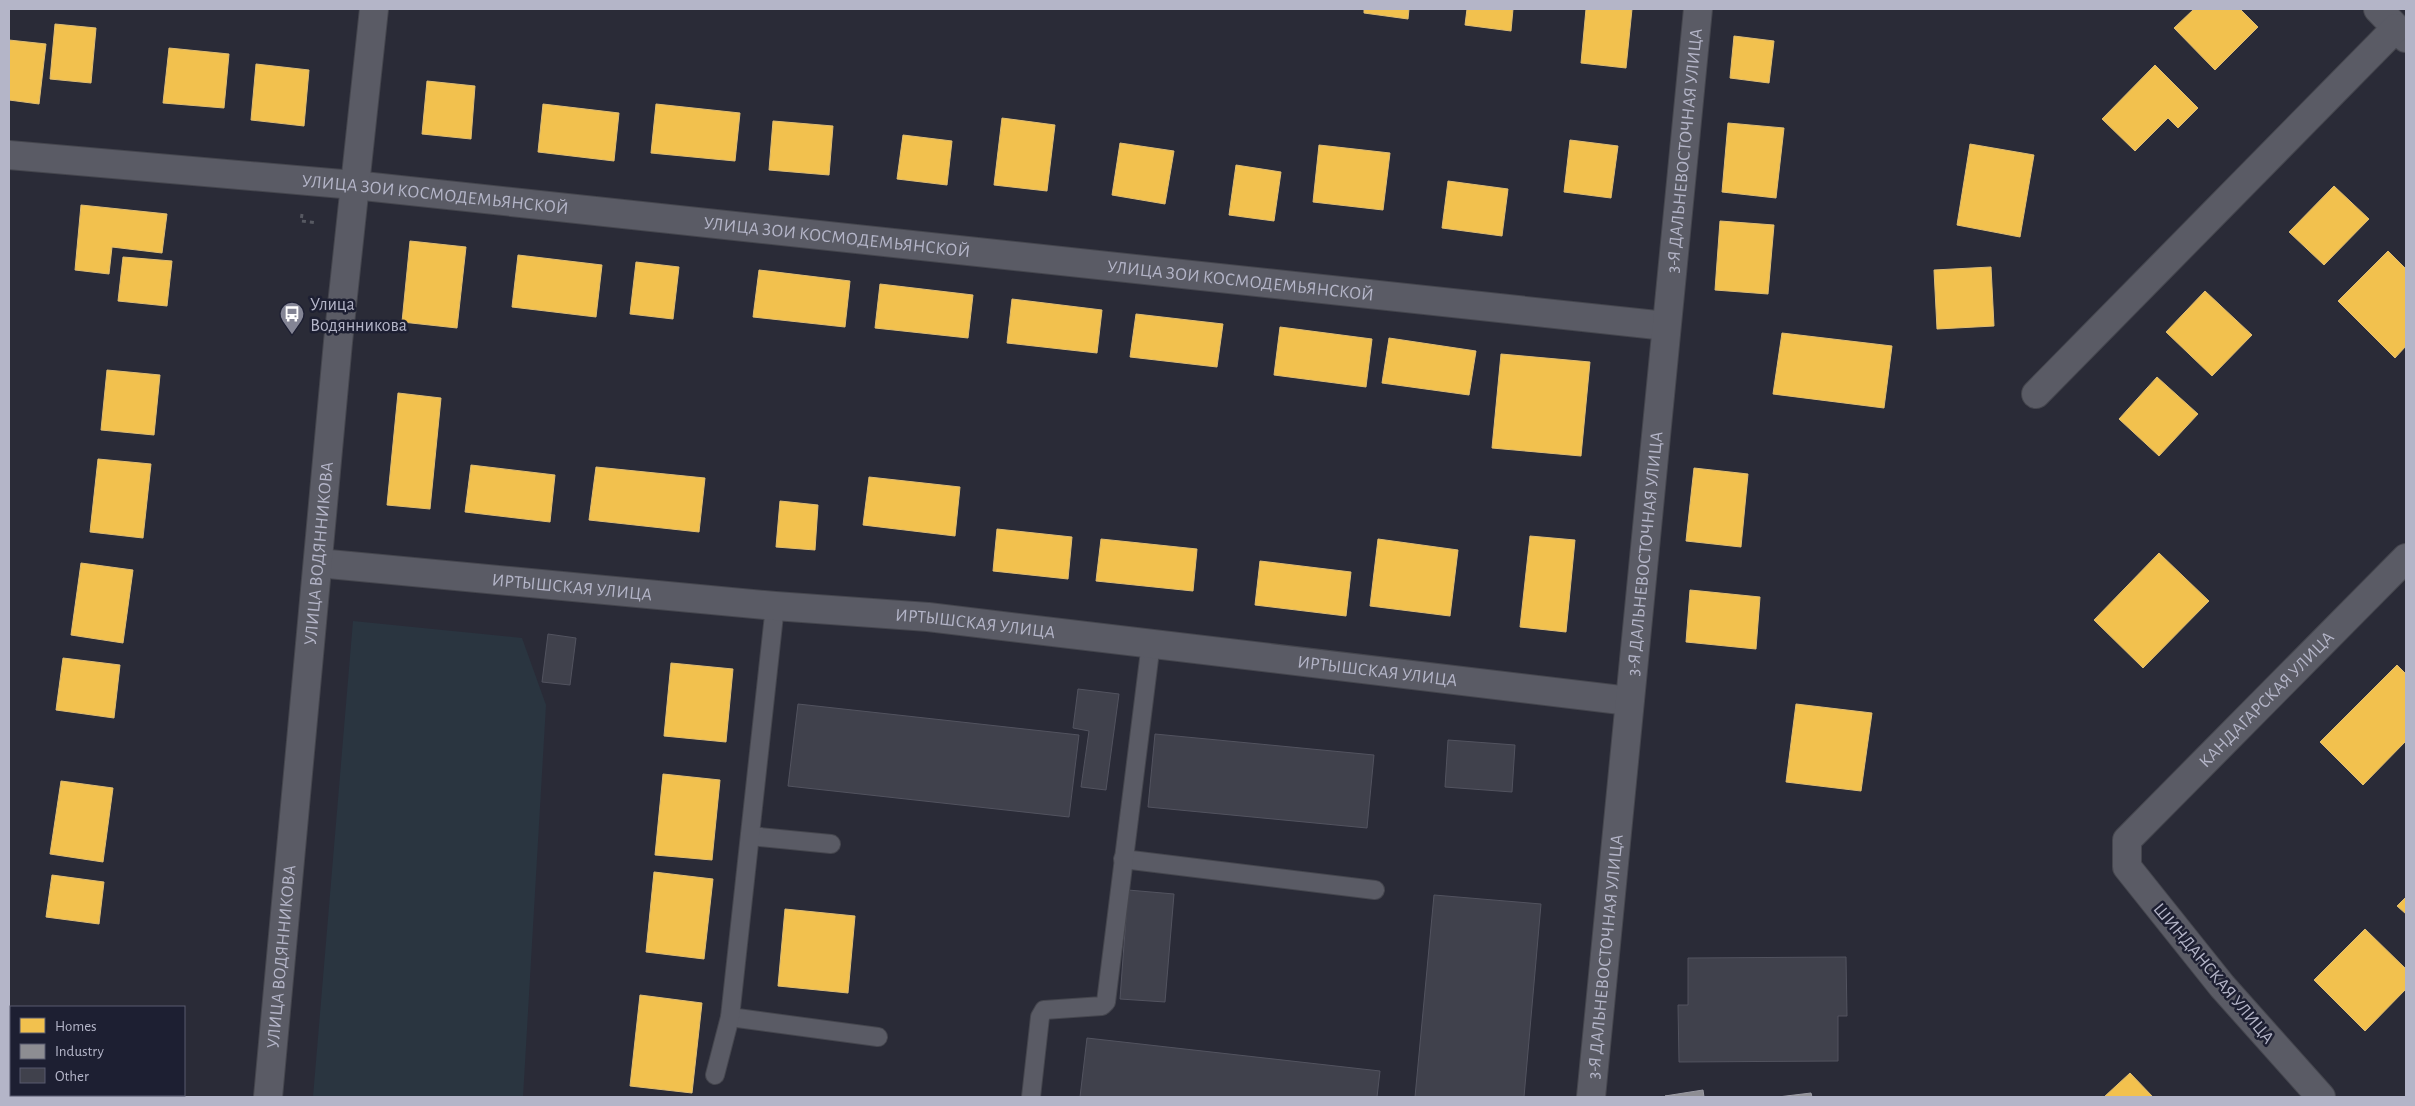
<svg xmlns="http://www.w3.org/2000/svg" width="2415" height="1106" font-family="'Alegreya Sans',sans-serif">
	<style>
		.green { fill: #2a3540 }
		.homes { fill: #f2c14e; stroke: #dfbd73 }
		.industry { fill: #8d8d92; stroke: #9999a2 }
		.building { fill: #40414c; stroke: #52535f }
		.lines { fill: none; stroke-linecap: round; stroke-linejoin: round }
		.service-casing { stroke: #45464e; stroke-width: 20 }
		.minor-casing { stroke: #45464e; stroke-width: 30 }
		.path { stroke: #575962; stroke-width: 3; stroke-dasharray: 4 4; stroke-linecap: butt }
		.service { stroke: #5a5b65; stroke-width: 18 }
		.minor { stroke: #5a5b65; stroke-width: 28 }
		.labels { text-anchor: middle; stroke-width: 5; stroke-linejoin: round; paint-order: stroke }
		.street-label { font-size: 18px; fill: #b4b5c8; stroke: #1d1f32 }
		.poi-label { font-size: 18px; fill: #b4b5c8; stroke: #1d1f32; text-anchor: start }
	</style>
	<rect width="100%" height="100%" fill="#2a2b37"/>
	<polygon class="green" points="353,621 522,638 546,705 523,1097 313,1097"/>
	<g class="homes">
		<polygon points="1364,9 1409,9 1408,19 1364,13"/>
		<polygon points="1467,9 1513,9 1511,31 1465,25"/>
		<polygon points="1586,9 1632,9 1626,68 1581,63"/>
		<polygon points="2194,9 2240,9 2258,27 2215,70 2174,28"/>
		<polygon points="55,24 96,28 91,83 50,79"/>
		<polygon points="1734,36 1774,41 1769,83 1730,78"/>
		<polygon points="9,40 46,44 39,104 9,100"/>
		<polygon points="169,48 229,54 224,108 163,103"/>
		<polygon points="256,64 309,70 304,126 251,120"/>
		<polygon points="2155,65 2198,108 2178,128 2168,118 2135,151 2102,119"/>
		<polygon points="427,81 475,86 471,139 422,134"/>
		<polygon points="543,104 619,113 614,161 538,152"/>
		<polygon points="656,104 740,113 735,161 651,153"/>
		<polygon points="1002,118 1055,125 1047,191 994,185"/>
		<polygon points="773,121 833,126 829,175 769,170"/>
		<polygon points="1728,123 1784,128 1776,198 1722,192"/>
		<polygon points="903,135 952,141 947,185 897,179"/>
		<polygon points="1570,140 1618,146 1611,198 1564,192"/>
		<polygon points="1120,143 1174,151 1165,204 1112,195"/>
		<polygon points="1970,144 2034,155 2020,237 1957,225"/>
		<polygon points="1319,145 1390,153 1383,210 1313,202"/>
		<polygon points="1236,165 1281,172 1274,221 1229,215"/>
		<polygon points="1448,181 1508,189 1502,236 1442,228"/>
		<polygon points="2334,186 2369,219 2324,265 2289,232"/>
		<polygon points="81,205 167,214 162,253 112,247 109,274 75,270"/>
		<polygon points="1720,221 1774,225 1768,294 1715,290"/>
		<polygon points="410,241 466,247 457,328 402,322"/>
		<polygon points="2388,251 2406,269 2406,346 2395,358 2338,301"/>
		<polygon points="518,255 602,265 596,317 512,307"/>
		<polygon points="123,257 172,261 167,306 118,301"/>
		<polygon points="636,262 679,267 673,319 630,314"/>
		<polygon points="1991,267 1994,326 1937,329 1934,270"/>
		<polygon points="759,270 850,281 845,327 753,317"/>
		<polygon points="880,284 973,295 968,338 875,328"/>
		<polygon points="2205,291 2252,335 2212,376 2166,332"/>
		<polygon points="1012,299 1102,310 1097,353 1007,343"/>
		<polygon points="1136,314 1223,324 1217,367 1130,357"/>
		<polygon points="1280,327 1372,339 1366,387 1274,375"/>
		<polygon points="1782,333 1892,346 1884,408 1773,394"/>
		<polygon points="1389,338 1476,351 1469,395 1382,383"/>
		<polygon points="1501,354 1590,362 1581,456 1492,448"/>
		<polygon points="107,370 160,375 154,435 101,430"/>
		<polygon points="2157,377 2198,414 2159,456 2119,419"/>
		<polygon points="398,393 441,398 430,509 387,505"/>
		<polygon points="98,459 151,464 143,538 90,532"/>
		<polygon points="471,465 555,475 550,522 465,512"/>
		<polygon points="596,467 705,478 699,532 589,520"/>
		<polygon points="1694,468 1748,474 1741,547 1686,541"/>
		<polygon points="869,477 960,487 955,536 863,525"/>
		<polygon points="780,501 818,505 815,550 776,547"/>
		<polygon points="997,529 1072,537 1068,579 993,571"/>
		<polygon points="1530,536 1575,540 1566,632 1520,627"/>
		<polygon points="1101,539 1197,549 1193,591 1096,581"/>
		<polygon points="1378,539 1458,550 1450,616 1370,606"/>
		<polygon points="2159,553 2209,601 2143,668 2094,620"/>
		<polygon points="1260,561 1351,572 1346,616 1255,605"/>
		<polygon points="81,563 133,570 123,643 71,635"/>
		<polygon points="1690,590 1760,597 1756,649 1686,642"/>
		<polygon points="63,658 120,665 114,718 56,710"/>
		<polygon points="671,663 733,669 726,742 664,736"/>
		<polygon points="2397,665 2406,674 2406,741 2363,785 2320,742"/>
		<polygon points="1796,704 1872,713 1861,791 1786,782"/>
		<polygon points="663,774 720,780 712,860 655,855"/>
		<polygon points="61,781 113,788 103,862 50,854"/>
		<polygon points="654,872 713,879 704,959 646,952"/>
		<polygon points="52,875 104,882 99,924 46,917"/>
		<polygon points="2406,897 2406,914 2397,906"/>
		<polygon points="785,909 855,916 848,993 778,986"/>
		<polygon points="2365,929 2406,969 2406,989 2365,1031 2314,980"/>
		<polygon points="640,995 702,1003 692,1093 630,1086"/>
		<polygon points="2130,1073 2153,1097 2104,1097"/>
		<polygon points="17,1095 28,1095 53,1097 17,1097"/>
	</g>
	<g class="industry">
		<polygon points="1703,1090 1704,1097 1665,1096"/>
		<polygon points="1811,1093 1812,1097 1778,1097"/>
	</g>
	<g class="building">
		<polygon points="548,634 576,638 570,685 542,682"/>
		<polygon points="1078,689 1119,694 1106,790 1081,787 1089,731 1073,728"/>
		<polygon points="798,704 1079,735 1069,817 788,786"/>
		<polygon points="1155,734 1374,755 1367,828 1148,807"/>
		<polygon points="1448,740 1515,745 1512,792 1445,787"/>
		<polygon points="1128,890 1174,894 1165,1002 1120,999"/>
		<polygon points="1434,895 1541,904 1524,1097 1415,1097"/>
		<polygon points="1846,957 1847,1016 1838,1016 1838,1061 1679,1062 1678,1005 1688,1005 1688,958"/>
		<polygon points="1087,1038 1380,1071 1377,1097 1080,1097"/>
	</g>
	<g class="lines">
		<defs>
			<g id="service">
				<polyline points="750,836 831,844"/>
				<polyline points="1123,859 1375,890"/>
				<polyline points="730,1017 878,1037"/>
				<polyline points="715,1075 730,1017 775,606"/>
				<polyline points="1031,1097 1040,1017 1044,1010 1102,1006 1106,1002 1151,643"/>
			</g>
			<g id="minor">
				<polyline points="2378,9 2406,38"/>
				<path id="s1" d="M 9,155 L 354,185 L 1666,326"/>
				<polyline points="2036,394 2396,28"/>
				<path id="s2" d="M 318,563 L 775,606 L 928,617 L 1629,701"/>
				<path id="s3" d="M 268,1097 L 338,342 L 374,9"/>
				<path id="s4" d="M 1591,1097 L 1698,9"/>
				<path id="s5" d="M 2321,1097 L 2222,986 L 2127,867 L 2127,840 L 2406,558"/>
			</g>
		</defs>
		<use href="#service" class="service-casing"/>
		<use href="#minor" class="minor-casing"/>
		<polyline class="path" points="302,214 301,221 317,223"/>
		<use href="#service" class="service"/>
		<use href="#minor" class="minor"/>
	</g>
	<defs>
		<symbol id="bus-pin" viewBox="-11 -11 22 30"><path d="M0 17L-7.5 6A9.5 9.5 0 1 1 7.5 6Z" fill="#848595" stroke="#1d1f32"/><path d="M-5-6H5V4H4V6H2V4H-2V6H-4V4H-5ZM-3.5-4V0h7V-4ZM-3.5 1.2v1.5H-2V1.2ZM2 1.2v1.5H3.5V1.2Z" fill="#fff"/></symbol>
	</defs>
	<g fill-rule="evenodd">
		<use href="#bus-pin" x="278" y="300" width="28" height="38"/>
	</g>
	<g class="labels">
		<g class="street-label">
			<text dy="6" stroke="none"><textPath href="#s4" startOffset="951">3-Я ДАЛЬНЕВОСТОЧНАЯ УЛИЦА</textPath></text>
			<text dy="6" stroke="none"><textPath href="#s1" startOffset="428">УЛИЦА ЗОИ КОСМОДЕМЬЯНСКОЙ</textPath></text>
			<text dy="6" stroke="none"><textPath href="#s1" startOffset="832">УЛИЦА ЗОИ КОСМОДЕМЬЯНСКОЙ</textPath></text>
			<text dy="6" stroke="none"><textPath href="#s1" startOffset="1238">УЛИЦА ЗОИ КОСМОДЕМЬЯНСКОЙ</textPath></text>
			<text dy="6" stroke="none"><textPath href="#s3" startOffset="546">УЛИЦА ВОДЯННИКОВА</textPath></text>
			<text dy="6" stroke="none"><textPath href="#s4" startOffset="546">3-Я ДАЛЬНЕВОСТОЧНАЯ УЛИЦА</textPath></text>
			<text dy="6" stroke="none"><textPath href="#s2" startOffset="255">ИРТЫШСКАЯ УЛИЦА</textPath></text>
			<text dy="6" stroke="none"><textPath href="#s2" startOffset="660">ИРТЫШСКАЯ УЛИЦА</textPath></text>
			<text dy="6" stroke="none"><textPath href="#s2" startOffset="1065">ИРТЫШСКАЯ УЛИЦА</textPath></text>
			<text dy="6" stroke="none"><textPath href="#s5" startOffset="526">КАНДАГАРСКАЯ УЛИЦА</textPath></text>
			<text dy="6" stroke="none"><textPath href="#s3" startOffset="141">УЛИЦА ВОДЯННИКОВА</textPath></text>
			<text dy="6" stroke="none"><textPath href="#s4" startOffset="141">3-Я ДАЛЬНЕВОСТОЧНАЯ УЛИЦА</textPath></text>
			<text transform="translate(2214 973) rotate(50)" y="6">ШИНДАНСКАЯ УЛИЦА</text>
		</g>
		<g class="poi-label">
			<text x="310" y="310">Улица<tspan x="310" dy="21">Водянникова</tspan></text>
		</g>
	</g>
	<rect width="2415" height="1106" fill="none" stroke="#b4b5c8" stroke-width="20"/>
	<rect x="10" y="1006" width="175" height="90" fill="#1d1f32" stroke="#595b6e"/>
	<rect x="20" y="1018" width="25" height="15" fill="#f2c14e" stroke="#595b6e"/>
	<text x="55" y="1031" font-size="15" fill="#b4b5c8">Homes</text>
	<rect x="20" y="1044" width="25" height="15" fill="#8d8d92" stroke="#595b6e"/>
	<text x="55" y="1056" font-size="15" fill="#b4b5c8">Industry</text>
	<rect x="20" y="1068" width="25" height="15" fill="#40414c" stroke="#595b6e"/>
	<text x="55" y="1081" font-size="15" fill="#b4b5c8">Other</text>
</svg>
